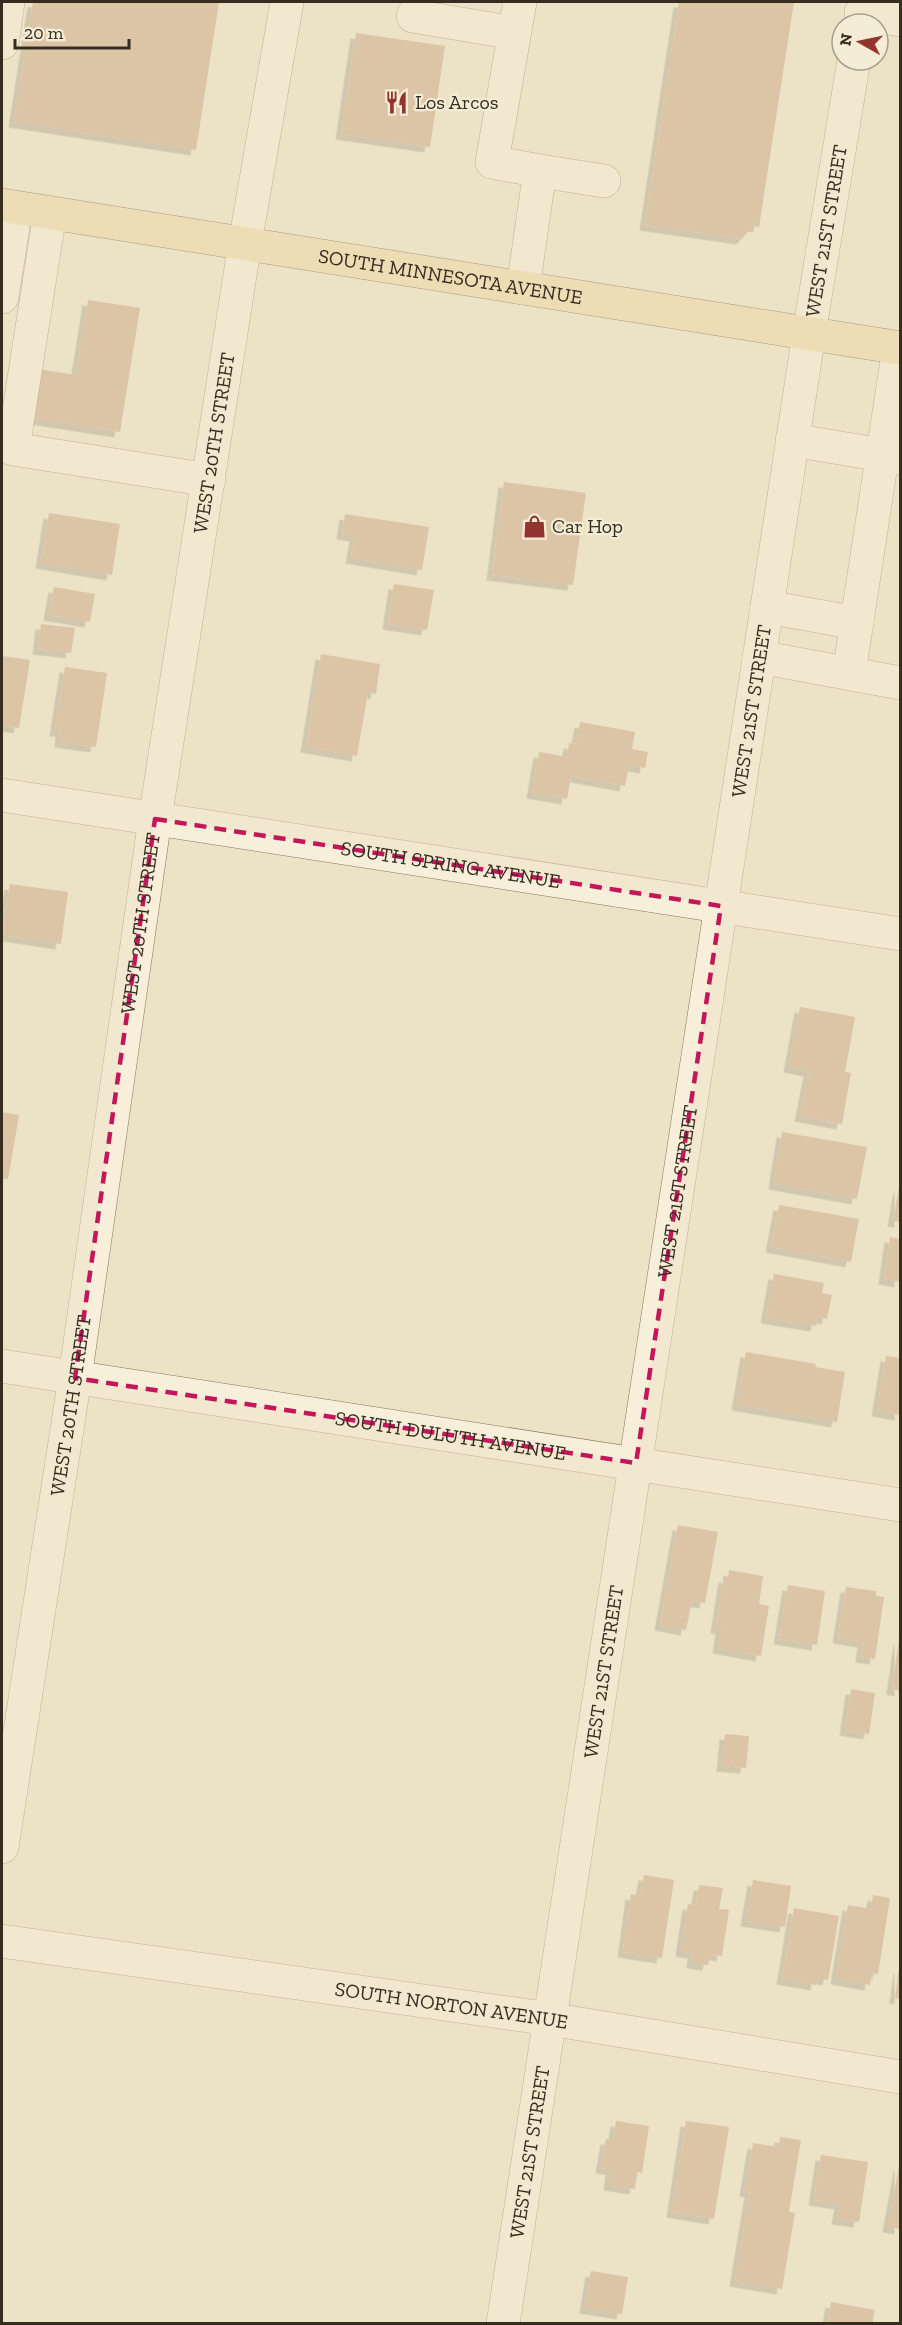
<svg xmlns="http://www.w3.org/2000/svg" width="902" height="2325" font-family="'Zilla Slab',serif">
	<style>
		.building { fill: #c8a07e; filter: url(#shadow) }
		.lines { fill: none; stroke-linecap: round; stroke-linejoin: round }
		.minor-casing { stroke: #86755d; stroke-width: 34 }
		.major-casing { stroke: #544331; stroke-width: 34 }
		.minor { stroke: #f7efd9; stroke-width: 33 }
		.major { stroke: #edd8a1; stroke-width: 33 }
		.marked { fill: none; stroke: #c2185b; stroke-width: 4.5; stroke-dasharray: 12 8; stroke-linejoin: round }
		.labels { text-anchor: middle; stroke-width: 4.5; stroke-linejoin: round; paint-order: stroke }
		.poi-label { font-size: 20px; fill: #372c20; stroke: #f4ecd5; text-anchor: start }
		.street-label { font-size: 20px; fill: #372c20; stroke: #f4ecd5 }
	</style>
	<defs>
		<filter id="shadow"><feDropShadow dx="-5.5" dy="5.5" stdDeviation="0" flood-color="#0004"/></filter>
	</defs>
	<rect width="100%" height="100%" fill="#ece2c6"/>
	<g class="building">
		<polygon points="33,2 219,2 196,150 14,122"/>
		<polygon points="679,2 794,2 759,227 752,226 742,239 645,225"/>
		<polygon points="356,33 445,46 430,147 341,134"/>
		<polygon points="88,300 140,308 120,432 30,418 38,369 76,375"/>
		<polygon points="504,482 586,493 573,585 492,575"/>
		<polygon points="49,513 120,524 112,575 41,563"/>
		<polygon points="345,514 429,527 422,570 351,558 355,536 342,534"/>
		<polygon points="394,584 434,590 427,630 388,624"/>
		<polygon points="54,587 95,594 90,622 49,615"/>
		<polygon points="41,624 75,628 71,653 38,649"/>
		<polygon points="321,654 380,664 376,694 368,692 357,756 306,747"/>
		<polygon points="2,656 30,660 19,728 2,725"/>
		<polygon points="65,667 107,673 96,747 60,742 61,731 55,731"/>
		<polygon points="580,722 635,732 632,749 648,752 645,768 629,765 625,786 571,776 567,799 532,793 539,752 567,757 569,743 576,744"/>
		<polygon points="10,884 68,892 61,944 2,935"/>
		<polygon points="800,1007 855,1017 845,1072 851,1073 842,1124 800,1116 809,1071 789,1067"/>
		<polygon points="2,1112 19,1115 8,1179 2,1178"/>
		<polygon points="782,1132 867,1147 857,1199 774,1184"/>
		<polygon points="899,1187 900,1188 900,1222 893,1221"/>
		<polygon points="779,1205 859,1219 851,1262 771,1247"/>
		<polygon points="890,1237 900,1239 900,1282 884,1279"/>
		<polygon points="774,1274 824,1283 822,1293 832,1295 827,1319 818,1317 816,1326 766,1318"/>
		<polygon points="746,1352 816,1364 815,1367 845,1372 837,1422 737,1405"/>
		<polygon points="886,1356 900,1358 900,1415 877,1411"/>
		<polygon points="678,1525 718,1532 705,1603 692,1601 686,1630 660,1625"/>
		<polygon points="729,1570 763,1576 759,1604 769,1606 761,1656 718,1648 721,1629 716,1628 724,1577 728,1578"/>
		<polygon points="788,1585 825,1591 817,1645 779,1639"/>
		<polygon points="846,1587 876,1591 876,1596 884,1597 875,1659 861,1657 863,1642 838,1638"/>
		<polygon points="899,1639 900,1639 900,1691 892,1689"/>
		<polygon points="851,1689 875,1693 869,1734 845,1730"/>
		<polygon points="725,1734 749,1736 746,1768 722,1766"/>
		<polygon points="644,1875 674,1880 662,1958 623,1952 631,1894 640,1896"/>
		<polygon points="753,1880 791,1886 785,1927 746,1921"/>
		<polygon points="699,1885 723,1888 719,1909 729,1910 722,1956 710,1954 708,1965 692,1963 693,1953 681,1951 688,1904 696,1905"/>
		<polygon points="873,1895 890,1898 878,1974 872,1973 870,1985 836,1979 848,1905 871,1909"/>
		<polygon points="794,1908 839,1916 828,1980 817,1978 816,1985 782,1979"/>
		<polygon points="899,1968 900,1968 900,1999 895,1998"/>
		<polygon points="616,2121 649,2126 642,2173 637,2172 635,2189 609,2185 611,2169 601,2168 606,2139 613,2140"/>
		<polygon points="686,2121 729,2127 714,2219 672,2212"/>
		<polygon points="780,2137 801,2140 789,2212 795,2213 782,2289 735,2281 750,2192 745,2191 753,2143 779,2147"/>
		<polygon points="821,2155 868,2162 859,2222 837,2219 840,2204 814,2200"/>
		<polygon points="899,2166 900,2166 900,2229 888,2227"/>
		<polygon points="591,2271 628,2277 622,2314 585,2308"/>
		<polygon points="831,2302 875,2310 872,2324 827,2324"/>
	</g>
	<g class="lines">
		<defs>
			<g id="minor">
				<polyline points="520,2 492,162 540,171"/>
				<polyline points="861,13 900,20"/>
				<polyline points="413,16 514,33"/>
				<polyline points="2,43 8,2"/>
				<polyline points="50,213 13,449 209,480"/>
				<polyline points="523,288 540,171 604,181"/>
				<polyline points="2,297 16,208"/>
				<polyline points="792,440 900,458"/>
				<polyline points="767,607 857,623"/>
				<polyline points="759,657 900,683"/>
				<polyline points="849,673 899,348"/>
				<path id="s1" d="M 2,795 L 900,934"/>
				<path id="s2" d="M 2,1366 L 900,1505"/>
				<path id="s3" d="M 2,1847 L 75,1378 L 155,819 L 245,243 L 287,2"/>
				<path id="s4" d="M 2,1941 L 550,2019 L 900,2077"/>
				<path id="s5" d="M 503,2324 L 809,334 L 854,60"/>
			</g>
			<g id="major">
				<path id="s6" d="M 2,205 L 900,348"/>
			</g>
		</defs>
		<use href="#minor" class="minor-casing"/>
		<use href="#major" class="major-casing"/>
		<use href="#minor" class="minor"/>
		<use href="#major" class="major"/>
	</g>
	<path d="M0 0H902V2325H0ZM 155,819 L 721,906 L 636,1463 L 75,1378 Z" fill="#ece2c6" fill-opacity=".55" fill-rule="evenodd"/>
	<path class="marked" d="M 155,819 L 721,906 L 636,1463 L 75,1378 Z"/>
	<defs>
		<symbol id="restaurant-bare" viewBox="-9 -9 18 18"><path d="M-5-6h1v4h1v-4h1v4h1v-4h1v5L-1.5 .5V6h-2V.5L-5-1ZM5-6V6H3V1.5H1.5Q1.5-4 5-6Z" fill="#923430" stroke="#f4ecd5" stroke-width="2.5" paint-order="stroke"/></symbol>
		<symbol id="shop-bare" viewBox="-9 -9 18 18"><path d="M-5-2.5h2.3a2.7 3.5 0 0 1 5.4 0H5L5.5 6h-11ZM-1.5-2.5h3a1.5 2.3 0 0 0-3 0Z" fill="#923430" stroke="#f4ecd5" stroke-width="2.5" paint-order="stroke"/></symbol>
	</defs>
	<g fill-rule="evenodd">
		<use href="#restaurant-bare" x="380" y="86" width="33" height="33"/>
		<use href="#shop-bare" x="518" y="510" width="33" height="33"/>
	</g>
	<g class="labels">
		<g class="poi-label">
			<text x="415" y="109">Los Arcos</text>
			<text x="552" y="533">Car Hop</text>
		</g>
		<g class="street-label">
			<text dy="7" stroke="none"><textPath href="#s5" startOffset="2118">WEST 21ST STREET</textPath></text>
			<text dy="7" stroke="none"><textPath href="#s6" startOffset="454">SOUTH MINNESOTA AVENUE</textPath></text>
			<text dy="7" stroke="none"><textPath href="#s3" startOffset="1420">WEST 20TH STREET</textPath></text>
			<text dy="7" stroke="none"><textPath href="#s5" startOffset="1632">WEST 21ST STREET</textPath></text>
			<text dy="7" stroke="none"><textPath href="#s1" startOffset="454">SOUTH SPRING AVENUE</textPath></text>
			<text dy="7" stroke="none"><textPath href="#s3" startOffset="934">WEST 20TH STREET</textPath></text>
			<text dy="7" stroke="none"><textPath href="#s5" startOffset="1146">WEST 21ST STREET</textPath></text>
			<text dy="7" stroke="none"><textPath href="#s3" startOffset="447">WEST 20TH STREET</textPath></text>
			<text dy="7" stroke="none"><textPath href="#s2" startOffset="454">SOUTH DULUTH AVENUE</textPath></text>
			<text dy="7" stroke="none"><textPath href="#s5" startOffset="660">WEST 21ST STREET</textPath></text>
			<text dy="7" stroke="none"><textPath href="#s4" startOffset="454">SOUTH NORTON AVENUE</textPath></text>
			<text dy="7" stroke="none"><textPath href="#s5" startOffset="174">WEST 21ST STREET</textPath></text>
		</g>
	</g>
	<rect width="902" height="2325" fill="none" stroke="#372c20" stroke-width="6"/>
	<g transform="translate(860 42) rotate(279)"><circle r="28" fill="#f4ecd5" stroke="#a89f8d" stroke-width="1.5"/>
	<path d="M0-4.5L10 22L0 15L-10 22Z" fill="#923430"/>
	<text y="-9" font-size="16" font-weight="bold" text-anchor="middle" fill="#372c20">N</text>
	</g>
	<path d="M15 39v9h114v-9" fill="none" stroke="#372c20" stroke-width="3"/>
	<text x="24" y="39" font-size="18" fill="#372c20" stroke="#f4ecd5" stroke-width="4.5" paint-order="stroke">20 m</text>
</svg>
